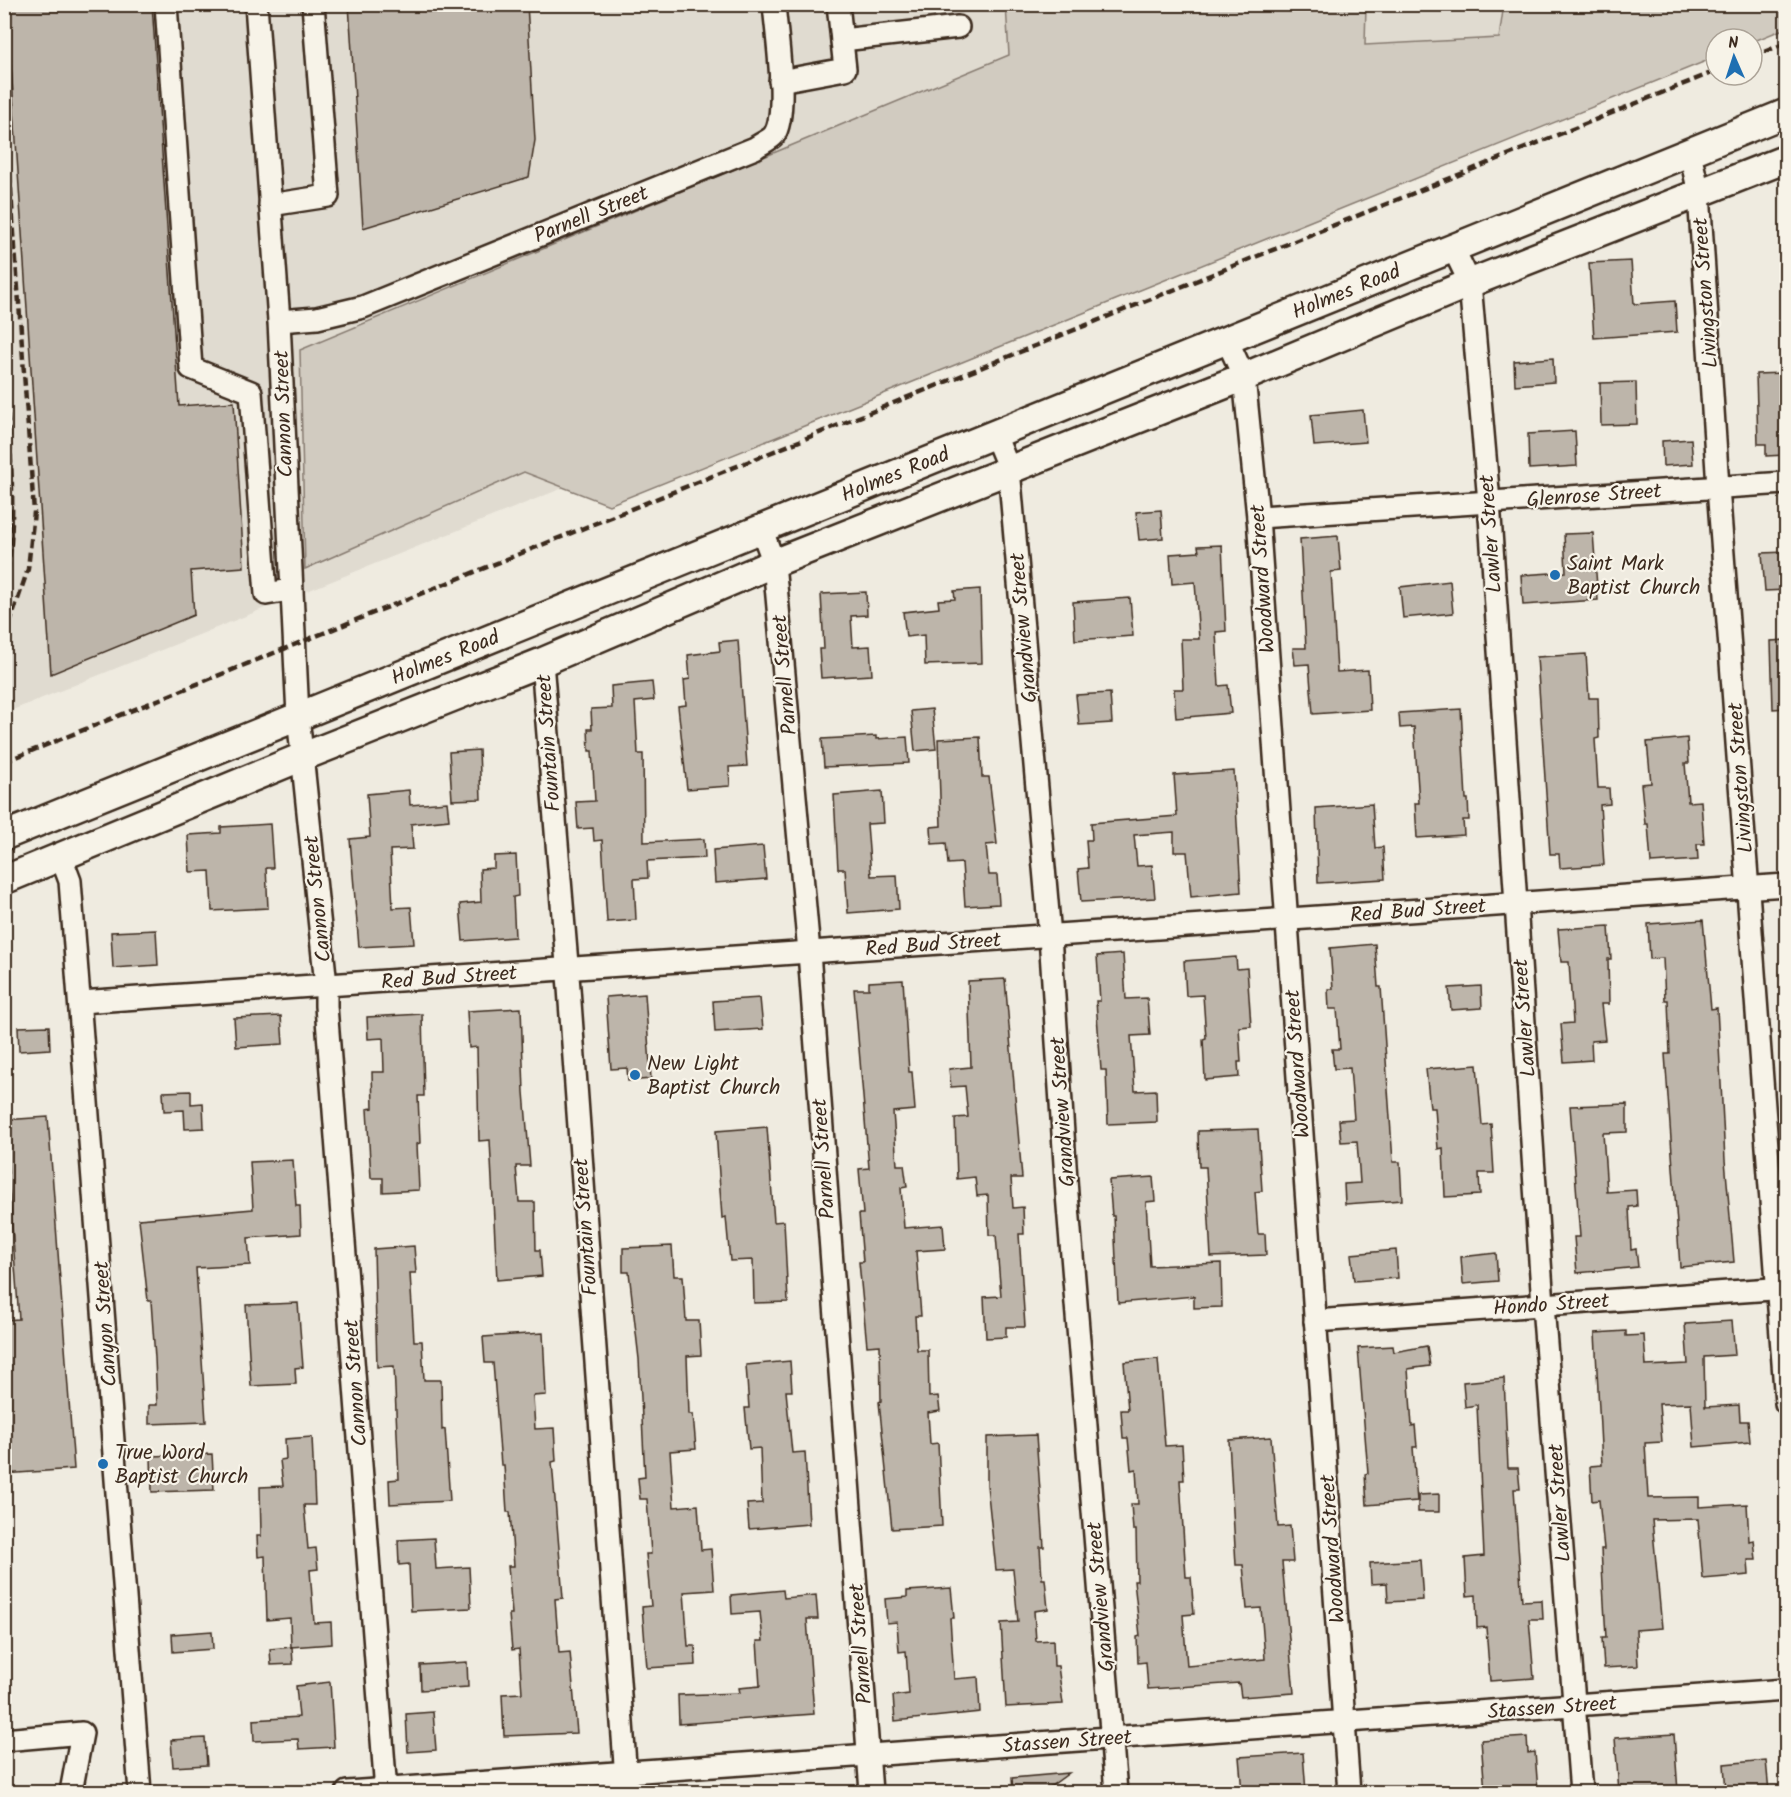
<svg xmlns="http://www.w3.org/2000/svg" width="1791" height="1797" font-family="Kalam,sans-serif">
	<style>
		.built { fill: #e0dbd0 }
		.green { fill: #d1cbc0; stroke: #867a6f; stroke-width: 1.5 }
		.building { fill: #bdb5aa; stroke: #3b2a1e; stroke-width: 1.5 }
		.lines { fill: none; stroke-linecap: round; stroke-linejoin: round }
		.minor-casing { stroke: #3b2a1e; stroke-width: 26 }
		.major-casing { stroke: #3b2a1e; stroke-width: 32 }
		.minor { stroke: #f7f3e8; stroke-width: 21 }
		.major { stroke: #f7f3e8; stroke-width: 27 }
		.rail { stroke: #3b2a1e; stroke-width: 4.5; stroke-dasharray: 9 4.5; stroke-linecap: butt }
		.poi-dot { fill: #1f6fb2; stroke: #f7f3e8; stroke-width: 2 }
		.labels { text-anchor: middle; stroke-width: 4.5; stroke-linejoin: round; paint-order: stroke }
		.street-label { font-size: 21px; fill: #3b2a1e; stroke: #f7f3e8 }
		.poi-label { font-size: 21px; fill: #3b2a1e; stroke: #f7f3e8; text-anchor: start }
	</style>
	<rect width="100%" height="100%" fill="#efebe0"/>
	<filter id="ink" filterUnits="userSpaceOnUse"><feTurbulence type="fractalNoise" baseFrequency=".0167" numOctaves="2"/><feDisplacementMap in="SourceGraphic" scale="12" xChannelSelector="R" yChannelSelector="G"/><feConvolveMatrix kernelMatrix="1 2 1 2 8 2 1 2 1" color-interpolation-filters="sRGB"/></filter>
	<g filter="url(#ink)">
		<polygon class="built" points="5,5 1760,5 5,713"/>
		<polygon class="green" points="1006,5 1366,5 1365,45 1499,38 1504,4 1786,5 1786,28 1752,42 1752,39 1716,39 1716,57 609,505 524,472 305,569 300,350 1009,55"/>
		<g class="building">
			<polygon points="7,4 152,4 179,406 234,402 244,567 191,571 194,615 51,674"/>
			<polygon points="349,4 527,4 535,140 529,177 363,228"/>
			<polygon points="1631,261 1634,304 1675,301 1677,332 1594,338 1589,263"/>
			<polygon points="1553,358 1554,382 1515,385 1514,361"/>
			<polygon points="1783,373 1786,455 1766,456 1766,444 1758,444 1756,374"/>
			<polygon points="1636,382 1637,424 1601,425 1600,383"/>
			<polygon points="1363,410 1366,442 1314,446 1311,415"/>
			<polygon points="1575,431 1577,466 1529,469 1528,434"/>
			<polygon points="1691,439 1693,464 1663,466 1662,441"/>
			<polygon points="1161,510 1163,538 1139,540 1136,512"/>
			<polygon points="1593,533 1598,600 1523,605 1521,575 1566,572 1564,534"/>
			<polygon points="1338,536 1341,571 1331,572 1337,672 1368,670 1370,710 1313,714 1309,664 1295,665 1293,648 1306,648 1300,539"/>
			<polygon points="1222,545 1226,631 1216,632 1219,686 1228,685 1231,713 1176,718 1174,689 1183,689 1181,639 1199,639 1195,582 1172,584 1170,554 1199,552 1198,546"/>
			<polygon points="1786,552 1786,590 1765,591 1762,553"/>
			<polygon points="1450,581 1453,613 1403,618 1400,587"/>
			<polygon points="980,589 982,663 925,665 924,635 906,637 903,612 939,608 938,600 955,599 954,591"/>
			<polygon points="866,592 867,615 851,616 853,647 870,646 872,675 821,678 819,649 824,649 821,594"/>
			<polygon points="1130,598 1133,636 1075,640 1073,602"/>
			<polygon points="738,640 747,766 729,767 730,786 687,789 678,706 686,705 684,680 690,679 688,655 720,651 719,642"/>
			<polygon points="1786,640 1786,708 1773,709 1771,641"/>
			<polygon points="1586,654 1589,698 1598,698 1599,738 1595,739 1598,788 1609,788 1610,804 1600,805 1604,865 1560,868 1559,854 1550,854 1537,657"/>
			<polygon points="652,682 654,700 635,702 638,754 643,754 644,842 704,839 705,858 647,861 648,878 634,879 636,920 607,922 602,840 594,841 593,828 578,829 576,802 595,801 592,751 589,751 588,729 592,729 591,709 612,708 611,686"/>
			<polygon points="1110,693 1112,723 1079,725 1076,695"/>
			<polygon points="932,709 936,749 915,751 911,711"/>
			<polygon points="1461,709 1466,799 1468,799 1469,820 1463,820 1464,835 1417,838 1415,803 1419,803 1414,727 1400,728 1399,713"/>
			<polygon points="876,736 876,739 907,737 909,763 824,767 822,739"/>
			<polygon points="980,737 982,777 989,777 997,844 986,845 989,875 997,875 999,904 965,906 962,863 948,864 946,843 932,844 931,827 941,826 938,739"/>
			<polygon points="1687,738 1689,763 1685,763 1688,802 1701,801 1704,844 1697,844 1698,860 1651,863 1648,824 1645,824 1641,784 1651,783 1647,742"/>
			<polygon points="479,750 481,799 452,800 449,752"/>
			<polygon points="1234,771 1241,892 1191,897 1187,852 1174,852 1174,832 1134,835 1137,866 1152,865 1155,898 1081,902 1078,869 1088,868 1086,840 1092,840 1091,823 1177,816 1174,775"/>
			<polygon points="409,790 410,805 447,802 449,820 411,824 413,849 390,850 393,908 411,907 414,944 359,947 350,839 370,837 367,794"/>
			<polygon points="882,791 884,823 867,824 871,876 897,875 899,909 848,913 845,869 838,869 834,795"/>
			<polygon points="1372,804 1375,848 1383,847 1385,879 1318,883 1316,808"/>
			<polygon points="270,824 273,868 266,868 268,908 212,911 210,871 190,872 188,835 221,833 221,827"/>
			<polygon points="763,846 766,879 715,883 713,850"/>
			<polygon points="516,855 518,896 513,897 515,937 463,941 460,904 481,902 480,869 494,868 494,856"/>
			<polygon points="1703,920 1711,1009 1717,1008 1725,1160 1734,1262 1680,1267 1665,1054 1670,1054 1668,1000 1665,1000 1663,958 1650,959 1648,924"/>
			<polygon points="1609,926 1611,959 1608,959 1609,1004 1601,1004 1605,1040 1591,1041 1592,1060 1564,1062 1561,1024 1573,1023 1569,962 1561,962 1558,929"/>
			<polygon points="156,930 158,965 113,968 111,932"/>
			<polygon points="1375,944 1378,987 1381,987 1393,1162 1400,1162 1402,1200 1345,1204 1344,1184 1360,1183 1357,1141 1341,1142 1339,1120 1354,1119 1350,1068 1334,1069 1332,1049 1340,1049 1337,1009 1329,1009 1328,989 1333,989 1330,948"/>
			<polygon points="1123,954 1126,999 1147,998 1150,1035 1131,1036 1135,1091 1156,1090 1157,1122 1108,1124 1106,1070 1101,1070 1096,1001 1100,1001 1097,956"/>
			<polygon points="1236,957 1237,969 1247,968 1251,1026 1239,1027 1241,1062 1238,1062 1239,1077 1205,1080 1203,1039 1206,1038 1203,995 1186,996 1184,961"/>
			<polygon points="1005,979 1022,1178 1011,1178 1013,1208 1023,1207 1024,1234 1019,1234 1025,1327 1006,1327 1006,1337 986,1338 984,1297 1001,1296 996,1235 989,1235 988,1195 977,1196 975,1177 957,1179 955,1118 968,1117 965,1086 951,1087 949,1069 971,1067 968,981"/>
			<polygon points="903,980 909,1072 912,1072 915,1110 893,1112 897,1165 904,1165 907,1187 901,1188 904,1228 943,1225 945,1249 916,1251 921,1316 915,1316 917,1350 928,1350 929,1397 938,1396 940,1411 928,1413 930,1444 938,1443 942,1526 892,1529 879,1402 881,1401 880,1345 867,1346 859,1262 863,1262 859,1214 863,1214 859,1169 869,1168 854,989 869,989 869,982"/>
			<polygon points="1481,986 1482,1008 1451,1010 1449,988"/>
			<polygon points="645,994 651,1079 628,1081 627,1068 611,1069 606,997"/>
			<polygon points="760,998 763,1029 715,1032 713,1001"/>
			<polygon points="521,1008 524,1092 530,1166 516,1166 519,1202 535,1202 536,1250 540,1250 542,1276 497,1280 490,1140 479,1141 477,1047 469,1048 467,1011"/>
			<polygon points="422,1014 424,1096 418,1096 420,1143 417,1144 419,1190 383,1192 383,1178 371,1178 367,1109 373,1108 372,1072 384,1072 383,1038 368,1039 367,1017"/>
			<polygon points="281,1016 283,1044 236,1047 234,1018"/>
			<polygon points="49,1026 50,1049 19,1051 18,1027"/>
			<polygon points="1477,1065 1482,1125 1491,1124 1494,1173 1479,1173 1480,1195 1445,1197 1443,1148 1438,1149 1435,1108 1430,1108 1426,1069"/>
			<polygon points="191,1091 191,1104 203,1103 204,1128 185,1129 184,1110 164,1111 163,1092"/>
			<polygon points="1627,1104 1627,1132 1603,1133 1607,1192 1636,1190 1637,1206 1629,1207 1631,1250 1636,1249 1638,1267 1577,1273 1574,1237 1580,1237 1570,1106"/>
			<polygon points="48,1117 74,1469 4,1474 4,1320 19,1319 4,1120"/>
			<polygon points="767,1127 774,1222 784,1221 788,1302 754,1303 753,1260 730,1261 726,1217 722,1218 716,1131"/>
			<polygon points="1258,1129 1262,1191 1255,1192 1258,1234 1265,1234 1266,1255 1211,1257 1206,1167 1199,1167 1198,1131"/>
			<polygon points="293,1160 296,1206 300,1206 301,1234 248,1238 250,1265 196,1268 206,1422 149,1424 149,1405 157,1405 155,1358 151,1301 148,1301 139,1219 253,1209 250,1162"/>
			<polygon points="1153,1177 1155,1201 1146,1202 1150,1266 1221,1263 1222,1307 1194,1308 1194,1296 1118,1303 1114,1216 1112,1216 1109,1180"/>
			<polygon points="414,1246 416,1273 410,1273 414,1341 422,1341 424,1380 441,1380 442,1430 445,1429 450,1501 390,1504 389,1480 399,1479 394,1366 377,1367 374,1249"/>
			<polygon points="672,1246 674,1276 683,1276 686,1321 699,1321 701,1355 687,1356 689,1414 693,1414 696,1449 670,1451 674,1507 698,1505 701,1550 711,1549 714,1590 684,1592 688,1646 695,1646 696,1665 647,1668 642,1607 651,1606 646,1554 651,1554 647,1499 640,1499 638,1478 645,1477 639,1359 629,1272 623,1272 623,1248"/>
			<polygon points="1396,1250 1398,1278 1354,1281 1351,1254"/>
			<polygon points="1496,1253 1498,1281 1463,1284 1461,1257"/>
			<polygon points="298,1303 303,1367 295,1368 296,1384 251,1386 246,1305"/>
			<polygon points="1732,1321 1735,1355 1704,1357 1705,1407 1739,1405 1740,1421 1748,1421 1750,1442 1694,1447 1691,1403 1659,1404 1662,1442 1645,1443 1648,1498 1699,1497 1699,1507 1747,1504 1749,1541 1754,1540 1756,1560 1748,1560 1749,1575 1703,1579 1698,1519 1652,1520 1662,1628 1636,1630 1638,1666 1604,1668 1602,1638 1606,1638 1601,1549 1604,1549 1599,1500 1592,1501 1590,1466 1602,1465 1595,1333 1626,1331 1626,1336 1644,1335 1646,1366 1688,1364 1685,1324"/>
			<polygon points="543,1333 546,1395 533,1396 535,1429 554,1428 556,1461 552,1462 563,1598 555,1599 559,1653 570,1652 577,1733 504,1736 502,1694 522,1693 519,1649 512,1650 509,1614 512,1614 508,1566 514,1566 510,1512 507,1512 504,1465 501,1465 493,1363 485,1363 483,1337"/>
			<polygon points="1393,1346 1394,1352 1427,1346 1430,1366 1408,1369 1412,1426 1415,1425 1417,1447 1413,1447 1417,1501 1367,1505 1365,1474 1368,1473 1358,1348"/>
			<polygon points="1158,1359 1165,1446 1182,1445 1184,1480 1180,1480 1186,1577 1191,1577 1194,1614 1183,1615 1187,1666 1265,1659 1261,1608 1247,1609 1243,1565 1236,1565 1229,1440 1271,1437 1278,1527 1290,1526 1293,1562 1282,1562 1294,1693 1241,1697 1239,1683 1148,1689 1146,1662 1138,1663 1137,1637 1140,1636 1134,1581 1137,1581 1136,1530 1133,1530 1131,1504 1138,1504 1136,1469 1131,1470 1128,1438 1123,1438 1121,1410 1128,1410 1124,1362"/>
			<polygon points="790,1361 792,1391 786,1391 792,1453 805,1452 809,1524 749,1529 747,1504 762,1503 760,1448 749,1449 745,1408 749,1408 746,1365"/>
			<polygon points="1504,1378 1508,1468 1518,1468 1520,1489 1514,1489 1522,1601 1542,1600 1543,1619 1529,1619 1534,1678 1490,1681 1486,1627 1477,1628 1476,1595 1467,1596 1465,1558 1484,1556 1477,1405 1465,1407 1463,1382"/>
			<polygon points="1036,1435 1044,1547 1040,1547 1042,1579 1045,1579 1048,1609 1034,1611 1036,1641 1053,1640 1054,1666 1058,1666 1063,1704 1006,1707 1001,1623 1018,1622 1013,1569 996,1570 987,1485 987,1437"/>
			<polygon points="312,1437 315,1505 304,1505 308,1549 316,1548 318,1569 310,1570 314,1623 331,1622 332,1644 291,1647 290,1618 267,1620 265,1556 258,1557 257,1536 261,1536 260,1487 283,1486 280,1460 286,1459 285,1439"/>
			<polygon points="212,1454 214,1490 152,1492 151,1456"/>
			<polygon points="1439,1494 1439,1512 1418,1512 1418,1495"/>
			<polygon points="434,1538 436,1569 469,1567 471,1608 411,1611 409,1564 399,1565 398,1540"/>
			<polygon points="1420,1560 1423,1600 1388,1602 1387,1583 1371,1584 1370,1563"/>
			<polygon points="951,1588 954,1618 950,1618 954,1679 978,1677 980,1712 895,1721 893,1696 909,1694 906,1651 899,1652 897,1622 887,1623 885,1599 907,1597 907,1591"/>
			<polygon points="783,1590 784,1598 816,1595 818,1619 807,1619 814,1714 679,1724 678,1695 740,1693 739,1688 760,1686 757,1641 763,1641 760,1612 732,1614 731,1595"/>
			<polygon points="212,1631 213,1649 173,1652 172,1634"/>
			<polygon points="292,1647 293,1664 271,1665 270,1649"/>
			<polygon points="467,1662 468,1687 421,1690 420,1665"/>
			<polygon points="330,1682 334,1747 299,1749 298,1739 254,1741 253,1720 299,1717 296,1686"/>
			<polygon points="433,1712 436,1750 408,1752 406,1714"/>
			<polygon points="1674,1734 1678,1792 1619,1792 1615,1738"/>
			<polygon points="1527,1737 1528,1753 1535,1752 1538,1792 1485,1792 1481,1740"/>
			<polygon points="205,1738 207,1765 173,1767 171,1740"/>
			<polygon points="1303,1753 1306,1792 1242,1792 1239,1757"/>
			<polygon points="1766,1760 1769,1792 1726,1792 1724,1764"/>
			<polygon points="1069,1773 1050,1787 1050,1792 1013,1792 1012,1778"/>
		</g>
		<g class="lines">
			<defs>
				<g id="minor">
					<polyline points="166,4 191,368 251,392 266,594 290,590"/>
					<polyline points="256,4 279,321 298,716 326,985 326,1006 386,1792"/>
					<polyline points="842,40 958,27"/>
					<polyline points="780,81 845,69 838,4"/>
					<polyline points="1690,153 1699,193 1718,487 1786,1403"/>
					<polyline points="270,205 328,196 313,4"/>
					<polyline points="1453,248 1470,283 1489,502 1543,1305 1581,1792"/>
					<path d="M 279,321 L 317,318 L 363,307 L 755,148 C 760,144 770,140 774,135 C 789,113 776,32 774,4"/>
					<polyline points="1227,340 1244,377 1258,517 1349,1792"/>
					<polyline points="995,435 1009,469 1050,936 1067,1194 1116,1792"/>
					<polyline points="1258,517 1786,483"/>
					<polyline points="761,528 774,563 809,952 871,1792"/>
					<polyline points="542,662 569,988 627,1792"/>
					<polyline points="61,857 70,881 140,1792"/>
					<polyline points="80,1002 1786,885"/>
					<polyline points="1315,1321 1786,1288"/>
					<polyline points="4,1740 82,1733 71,1792"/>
					<polyline points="347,1792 1786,1690"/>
				</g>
				<g id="major">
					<polyline points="4,836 1786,113"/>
					<polyline points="4,880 302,757 542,662 774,563 1244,377 1470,283 1786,159"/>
				</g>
			</defs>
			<use href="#minor" class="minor-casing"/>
			<use href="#major" class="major-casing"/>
			<use href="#minor" class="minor"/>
			<use href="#major" class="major"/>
			<g class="rail">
				<polyline points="1752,57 1786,43"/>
				<polyline points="4,94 34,512 28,569 4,641"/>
				<path d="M 4,374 C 10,447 19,520 4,592"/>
				<polyline points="4,762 1716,71"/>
			</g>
		</g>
	</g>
	<g class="poi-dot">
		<circle cx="1555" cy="575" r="6"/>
		<circle cx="635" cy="1075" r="6"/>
		<circle cx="103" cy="1464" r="6"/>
	</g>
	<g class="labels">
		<g class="street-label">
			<text transform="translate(591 214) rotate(-22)" y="7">Parnell Street</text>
			<text transform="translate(1346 291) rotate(-22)" y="7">Holmes Road</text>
			<text transform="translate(1705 293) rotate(-94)" y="7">Livingston Street</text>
			<text transform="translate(283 414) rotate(-92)" y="7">Cannon Street</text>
			<text transform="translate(895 474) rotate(-22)" y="7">Holmes Road</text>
			<text transform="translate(1594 495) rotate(-4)" y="7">Glenrose Street</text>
			<text transform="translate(1490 534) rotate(-94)" y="7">Lawler Street</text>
			<text transform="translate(1262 579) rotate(-94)" y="7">Woodward Street</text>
			<text transform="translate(1023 628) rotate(-95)" y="7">Grandview Street</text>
			<text transform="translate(445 657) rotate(-22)" y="7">Holmes Road</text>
			<text transform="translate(784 675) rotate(-95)" y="7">Parnell Street</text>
			<text transform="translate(548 743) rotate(-94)" y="7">Fountain Street</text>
			<text transform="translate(1740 778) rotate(-94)" y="7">Livingston Street</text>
			<text transform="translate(317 899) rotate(-96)" y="7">Cannon Street</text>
			<text transform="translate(1418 910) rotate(-4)" y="7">Red Bud Street</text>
			<text transform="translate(933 944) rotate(-4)" y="7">Red Bud Street</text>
			<text transform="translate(449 977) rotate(-4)" y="7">Red Bud Street</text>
			<text transform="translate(1524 1018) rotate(-94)" y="7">Lawler Street</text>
			<text transform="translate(1297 1064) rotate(-94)" y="7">Woodward Street</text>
			<text transform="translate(1062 1112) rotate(-94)" y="7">Grandview Street</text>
			<text transform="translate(823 1159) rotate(-94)" y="7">Parnell Street</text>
			<text transform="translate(585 1227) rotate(-94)" y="7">Fountain Street</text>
			<text transform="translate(1551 1304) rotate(-4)" y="7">Hondo Street</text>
			<text transform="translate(105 1324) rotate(-94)" y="7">Canyon Street</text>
			<text transform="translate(355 1383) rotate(-94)" y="7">Cannon Street</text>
			<text transform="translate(1559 1503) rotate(-94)" y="7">Lawler Street</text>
			<text transform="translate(1332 1549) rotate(-94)" y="7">Woodward Street</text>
			<text transform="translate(1100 1597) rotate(-95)" y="7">Grandview Street</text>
			<text transform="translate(860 1644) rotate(-94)" y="7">Parnell Street</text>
			<text transform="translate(1552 1707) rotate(-4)" y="7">Stassen Street</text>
			<text transform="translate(1067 1741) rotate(-4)" y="7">Stassen Street</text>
		</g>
		<g class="poi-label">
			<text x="1567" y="570">Saint Mark<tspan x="1567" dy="24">Baptist Church</tspan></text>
			<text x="647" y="1070">New Light<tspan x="647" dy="24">Baptist Church</tspan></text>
			<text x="115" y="1459">True Word<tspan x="115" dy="24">Baptist Church</tspan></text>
		</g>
	</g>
	<rect width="1791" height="1797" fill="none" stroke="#f7f3e8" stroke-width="24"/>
	<rect x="12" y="12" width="1767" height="1773" fill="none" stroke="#3b2a1e" stroke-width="2" filter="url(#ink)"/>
	<g transform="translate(1734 57) rotate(357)"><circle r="28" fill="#f7f3e8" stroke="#aca397" stroke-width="1.5"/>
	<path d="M0-4.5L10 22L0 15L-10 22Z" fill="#1f6fb2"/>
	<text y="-9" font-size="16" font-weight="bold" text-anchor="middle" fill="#3b2a1e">N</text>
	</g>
</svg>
